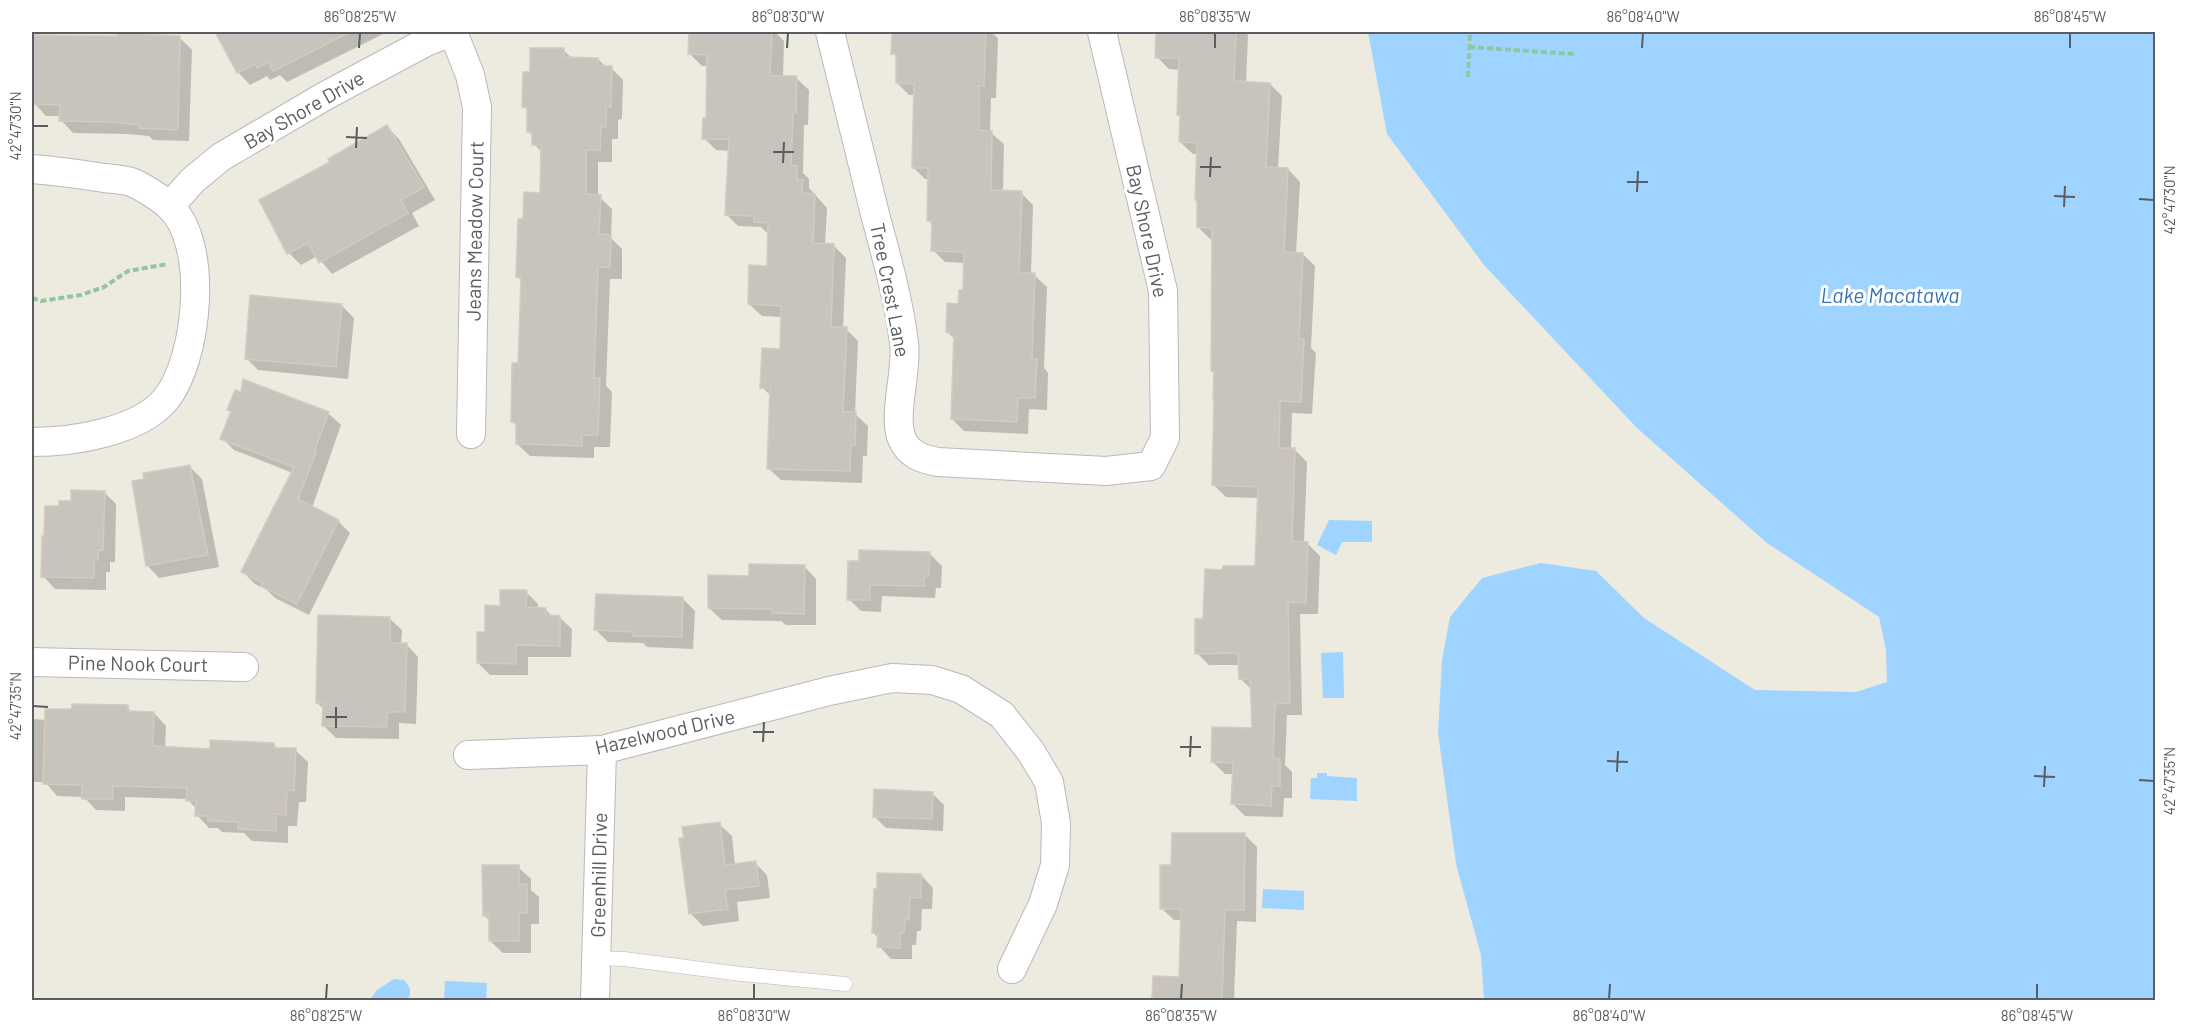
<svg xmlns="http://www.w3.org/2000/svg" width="2187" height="1032" font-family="Barlow,sans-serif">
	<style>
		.water { fill: #9ed4ff }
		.shadow { fill: #0003 }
		.building { fill: #c8c4bd; stroke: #d2ccbe; stroke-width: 1.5 }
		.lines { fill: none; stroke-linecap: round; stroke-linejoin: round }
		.lane-casing { stroke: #b6b9be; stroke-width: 15 }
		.street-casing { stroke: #b6b9be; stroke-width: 30 }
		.path { stroke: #92c5a1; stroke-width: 4; stroke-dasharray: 6 3; stroke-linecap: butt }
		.lane { stroke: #fff; stroke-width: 14 }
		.street { stroke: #fff; stroke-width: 28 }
		.ticks { fill: none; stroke: #595d62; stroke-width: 2 }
		.labels { text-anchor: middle; stroke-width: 6; stroke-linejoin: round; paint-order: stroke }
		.street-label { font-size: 20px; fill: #595d62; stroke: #fff }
		.water-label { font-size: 21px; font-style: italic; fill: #3774b6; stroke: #fff }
		.neatline { fill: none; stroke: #595d62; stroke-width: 2 }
		.ticks-label { font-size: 15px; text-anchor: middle; fill: #595d62 }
	</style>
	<rect width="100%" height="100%" fill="#edeae0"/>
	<g class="water">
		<polygon points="1368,32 2155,32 2155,1000 1484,1000 1481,955 1456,864 1438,733 1442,660 1450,617 1482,578 1541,563 1596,571 1644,618 1755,690 1856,692 1887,682 1886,650 1879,617 1767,543 1724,505 1637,428 1484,265 1387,134"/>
		<polygon points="1329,520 1372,521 1372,542 1342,542 1336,555 1317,545"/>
		<polygon points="1343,652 1344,698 1323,698 1321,653"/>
		<polygon points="1317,773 1327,773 1327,776 1357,778 1357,801 1310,799 1311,778 1317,778"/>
		<polygon points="1263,889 1304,891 1304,910 1262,908"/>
		<path d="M 394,979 L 404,980 C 410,987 412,991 408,999 L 370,1000 L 377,990 Z"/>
		<polygon points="445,981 487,983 486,1000 444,1000"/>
	</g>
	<g class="shadow">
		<polygon points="217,32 387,32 287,82 280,75 270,80 267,76 250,85 238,72"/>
		<polygon points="690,32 775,32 784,41 783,77 796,78 809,90 808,125 804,125 803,173 809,179 809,188 827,208 825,245 833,245 846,258 843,329 846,329 858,341 855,414 868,426 867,456 863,456 862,483 781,480 768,468 771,396 762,387 781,351 782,317 762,316 749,304 768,267 768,234 761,227 738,226 726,214 729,151 716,150 704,138 707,119 708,66 702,66 689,53"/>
		<polygon points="893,32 991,32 998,38 996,98 991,98 990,132 1004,144 1003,192 1021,193 1033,205 1031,275 1034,275 1047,287 1044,368 1048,373 1047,410 1029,409 1028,434 964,431 952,419 955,339 947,332 964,292 965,263 945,262 933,250 934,226 928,220 929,179 925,179 913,167 915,95 909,95 897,83 898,58 893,53"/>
		<polygon points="1158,32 1245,32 1248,35 1246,83 1270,84 1282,96 1278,169 1288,169 1300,182 1296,254 1303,254 1315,266 1311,348 1316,353 1312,414 1292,413 1291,449 1295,450 1307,462 1304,543 1307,543 1320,556 1318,614 1300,614 1302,715 1287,715 1285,765 1292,772 1292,798 1284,798 1283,817 1245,816 1233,804 1234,774 1225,774 1213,762 1253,729 1252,690 1240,678 1240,665 1209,665 1197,653 1205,620 1224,571 1257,568 1259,498 1226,497 1213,484 1215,374 1212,371 1213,239 1210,239 1198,227 1198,154 1193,154 1180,142 1181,117 1178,114 1180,70 1169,69 1157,57"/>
		<polygon points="32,37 180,38 192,50 189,141 153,140 149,136 127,134 73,133 61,120 61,116 46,116 34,103"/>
		<polygon points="563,50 572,58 598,59 607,68 611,68 623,80 622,119 618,120 618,139 612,139 612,162 598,162 598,196 612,209 611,238 622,249 622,279 610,279 606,386 612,392 610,447 594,447 594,458 530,456 517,444 518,427 512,422 519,364 523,282 517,276 525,220 542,194 542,152 534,144 534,137 528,131 528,111 524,107 531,74"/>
		<polygon points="387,127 399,139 435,200 412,213 419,226 332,274 317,256 301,265 289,253 332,163"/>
		<polygon points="341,305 354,318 348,379 258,370 246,358"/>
		<polygon points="229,410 328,413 341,425 312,508 338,521 350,533 309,615 275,598 267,590 255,584 243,572 293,473 234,450 222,438 232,413"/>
		<polygon points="189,466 202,479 219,567 159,578 147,565"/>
		<polygon points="104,492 116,504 115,562 110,562 110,572 106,572 106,590 55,589 43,576 60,508"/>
		<polygon points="929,553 942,566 941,588 936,588 935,598 882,596 881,612 861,611 849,599 850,562"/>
		<polygon points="804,566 816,579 816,625 786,625 781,621 722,620 709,608 750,578"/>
		<polygon points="526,592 538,604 538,609 545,609 553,617 559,617 572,629 571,657 528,657 528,675 490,675 478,663 487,634 502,607"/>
		<polygon points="682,598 695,611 693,649 647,647 643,643 608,642 596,630"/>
		<polygon points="389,618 402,630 401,644 406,644 418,657 416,724 399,723 399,739 336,738 323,725 324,709 317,703"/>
		<polygon points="127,707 133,713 154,713 166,726 165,748 211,751 274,745 278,749 295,750 308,762 306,802 299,802 297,826 288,826 288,843 252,841 244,833 222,832 218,828 209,828 197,815 197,809 187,799 125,797 125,811 96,810 84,797 57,796 45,782 32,782 32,719 47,720"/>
		<polygon points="932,793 944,805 943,831 886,828 874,816"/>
		<polygon points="719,824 732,836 735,866 755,863 767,875 770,898 737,902 739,921 703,926 691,914"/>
		<polygon points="1245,835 1257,847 1256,922 1237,921 1234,1000 1154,1000 1155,977 1180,978 1182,920 1174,920 1161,908 1173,867"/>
		<polygon points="518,867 531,879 531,890 539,897 539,924 531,924 531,953 503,953 490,941 490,921 484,915"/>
		<polygon points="921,875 933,888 932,909 922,909 921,931 917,931 916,945 912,945 912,959 891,959 879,946 879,938 873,933 878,891"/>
	</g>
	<g class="building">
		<polygon points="215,32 350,32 273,71 269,62 257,68 255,64 237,73"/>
		<polygon points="689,32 772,32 770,76 797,76 796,113 793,113 791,165 797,166 797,180 803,180 802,193 815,194 813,243 834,244 831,327 847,327 843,412 856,412 855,445 851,445 850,471 767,469 770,388 760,388 762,348 780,349 781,306 748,304 749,265 767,266 768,223 754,222 754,216 725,215 729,139 702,139 703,118 706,118 707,55 688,54"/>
		<polygon points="892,32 986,32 984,86 979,86 979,130 992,131 991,190 1022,191 1019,273 1035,273 1032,359 1037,359 1035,398 1018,398 1017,422 951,419 954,333 946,332 947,303 958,304 959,290 963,290 964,252 931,251 932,221 927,221 928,168 912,168 914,84 896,83 896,54 891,54"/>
		<polygon points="1156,32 1236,32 1234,81 1270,83 1266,167 1288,168 1284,252 1303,253 1299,339 1304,339 1301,402 1280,401 1279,448 1295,448 1292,541 1308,542 1306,603 1288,602 1290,703 1275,704 1273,758 1280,759 1280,786 1272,786 1271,806 1231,804 1233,763 1211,762 1212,727 1252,728 1250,679 1239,679 1238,653 1195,654 1195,619 1203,619 1205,569 1222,570 1223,566 1255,566 1258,487 1212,485 1214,399 1213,399 1214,371 1211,371 1212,228 1197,227 1197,200 1195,200 1197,143 1179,142 1180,115 1177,115 1179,58 1155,58"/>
		<polygon points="117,33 180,36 178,130 139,128 139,125 113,122 59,121 60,105 32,104 32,35 117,36"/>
		<polygon points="530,48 564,48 564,57 598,58 598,66 612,66 611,107 606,108 606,127 601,127 600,150 586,150 586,194 601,195 599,234 611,235 610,267 598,267 594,378 600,378 598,435 582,435 582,446 516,444 516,423 511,422 512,363 518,363 519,337 521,277 516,277 518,219 523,219 524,192 540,193 541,145 532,145 532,132 527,132 527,107 522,107 523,72 530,72"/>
		<polygon points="387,125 424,187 401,200 408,213 319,263 308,243 287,254 259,200 330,162 328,159"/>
		<polygon points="250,295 342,304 336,367 245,359"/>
		<polygon points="243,379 329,412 315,449 317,450 298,499 339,520 297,604 261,586 263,583 241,572 294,467 220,439 231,411 227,410 235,390 241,392"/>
		<polygon points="190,465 208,555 146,566 132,481 144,479 143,473"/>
		<polygon points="71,490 105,491 103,550 99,550 98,560 94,560 94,578 41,577 42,536 44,536 45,506 59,506 59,501 71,501"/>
		<polygon points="859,550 930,552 929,576 924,576 924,586 870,585 870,600 847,600 848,561 859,561"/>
		<polygon points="749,564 805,565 804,614 772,613 772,609 708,608 708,575 749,576"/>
		<polygon points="500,590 527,590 526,607 546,608 546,615 560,616 560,646 516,645 516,664 477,663 477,632 485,632 485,605 500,606"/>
		<polygon points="596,594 683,597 682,637 633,636 633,632 594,630"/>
		<polygon points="318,615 390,617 390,643 407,643 405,712 387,712 387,727 322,726 323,703 316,703"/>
		<polygon points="72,704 128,705 128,711 154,712 153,746 210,749 210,740 274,743 274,748 296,748 294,791 287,790 286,815 276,814 276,831 238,829 238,822 208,821 208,816 195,816 196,801 186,801 187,788 113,786 113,799 82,799 82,785 43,784 45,709 72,709"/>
		<polygon points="874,789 933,792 932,819 873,817"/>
		<polygon points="720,822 725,865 756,861 759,886 725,890 728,909 689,914 679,838 684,838 682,827"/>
		<polygon points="1172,833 1245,833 1244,910 1225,910 1222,1000 1152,1000 1153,976 1179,977 1181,909 1160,909 1160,865 1171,865"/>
		<polygon points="482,865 519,865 519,884 527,884 527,913 519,913 519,941 489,941 489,915 483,916"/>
		<polygon points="877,873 921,874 921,898 910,897 909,920 905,919 904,933 900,933 900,948 877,947 878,933 872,933 874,889 877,889"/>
	</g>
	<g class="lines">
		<defs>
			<polyline id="lane" points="597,958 624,959 741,974 845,984"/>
			<g id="street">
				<polyline points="453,32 470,75 477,107 471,434"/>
				<path d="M 830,32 C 845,94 861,156 876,218 C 887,259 899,301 904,343 C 908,370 892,416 902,439 C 909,455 922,459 938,462 L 1106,471 L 1151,466 L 1165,438 L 1163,291 L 1102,32"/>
				<path d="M 32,169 C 56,171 79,174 104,178 C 112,179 122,179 131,182 C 140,185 162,199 169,206 C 210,242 198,360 166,399 C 139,432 72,442 32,442"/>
				<polyline points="170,206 192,181 221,157 325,96 426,42 451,32"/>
				<polyline points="32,662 244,667"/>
				<polyline points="468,755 602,750 829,691 892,678 932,680 961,689 1002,715 1031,752 1049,782 1056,823 1055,865 1043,904 1012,969"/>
				<polyline points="595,1000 602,750"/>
			</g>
		</defs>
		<use href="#lane" class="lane-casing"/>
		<use href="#street" class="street-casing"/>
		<g class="path">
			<polyline points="1469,47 1574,54"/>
			<polyline points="1468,77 1470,32"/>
			<polyline points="32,298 41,301 81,295 104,287 128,271 168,264"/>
		</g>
		<use href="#lane" class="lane"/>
		<use href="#street" class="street"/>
	</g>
	<path class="ticks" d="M 359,48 L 360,33M 787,48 L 788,33M 1215,48 L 1215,33M 1642,48 L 1643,33M 2070,48 L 2070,33M 33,126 L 48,126M 346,137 L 367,138M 356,148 L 357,127M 773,152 L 794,152M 783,163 L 784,142M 1200,167 L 1221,167M 1210,177 L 1211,157M 1627,182 L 1648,182M 1637,192 L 1638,171M 2054,196 L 2075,197M 2139,199 L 2154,200M 2064,207 L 2065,186M 33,706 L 48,707M 326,717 L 347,717M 336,728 L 336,707M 753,732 L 774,732M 763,742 L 764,722M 1180,747 L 1201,747M 1190,757 L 1191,736M 1607,761 L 1628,762M 1617,772 L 1618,751M 2034,776 L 2055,777M 2139,780 L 2154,781M 2044,787 L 2045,766M 326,999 L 327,984M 754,999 L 754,984M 1181,999 L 1182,984M 1609,999 L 1610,984M 2037,999 L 2037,984"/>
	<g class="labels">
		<g class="street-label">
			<text transform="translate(304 110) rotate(-30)" y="7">Bay Shore Drive</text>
			<text transform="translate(475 231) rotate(-89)" y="7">Jeans Meadow Court</text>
			<text transform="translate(1147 231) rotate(78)" y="7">Bay Shore Drive</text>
			<text transform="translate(890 290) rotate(79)" y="7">Tree Crest Lane</text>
			<text transform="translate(138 664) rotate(1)" y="7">Pine Nook Court</text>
			<text transform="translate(665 732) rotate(-13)" y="7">Hazelwood Drive</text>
			<text transform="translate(599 875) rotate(-89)" y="7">Greenhill Drive</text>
		</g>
		<g class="water-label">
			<text x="1890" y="303">Lake Macatawa</text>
		</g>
	</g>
	<rect width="2187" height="1032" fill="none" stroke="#ffffff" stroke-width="66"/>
	<rect x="33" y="33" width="2121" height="966" class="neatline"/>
	<g class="ticks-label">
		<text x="360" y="22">86°08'25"W</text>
		<text x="788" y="22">86°08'30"W</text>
		<text x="1215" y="22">86°08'35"W</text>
		<text x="1643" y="22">86°08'40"W</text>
		<text x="2070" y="22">86°08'45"W</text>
		<text transform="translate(16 126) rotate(-90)" y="5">42°47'30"N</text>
		<text transform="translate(2170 200) rotate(-90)" y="5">42°47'30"N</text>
		<text transform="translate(16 706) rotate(-90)" y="5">42°47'35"N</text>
		<text transform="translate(2170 781) rotate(-90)" y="5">42°47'35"N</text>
		<text x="326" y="1021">86°08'25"W</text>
		<text x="754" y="1021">86°08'30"W</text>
		<text x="1181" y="1021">86°08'35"W</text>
		<text x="1609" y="1021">86°08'40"W</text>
		<text x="2037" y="1021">86°08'45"W</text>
	</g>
</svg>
